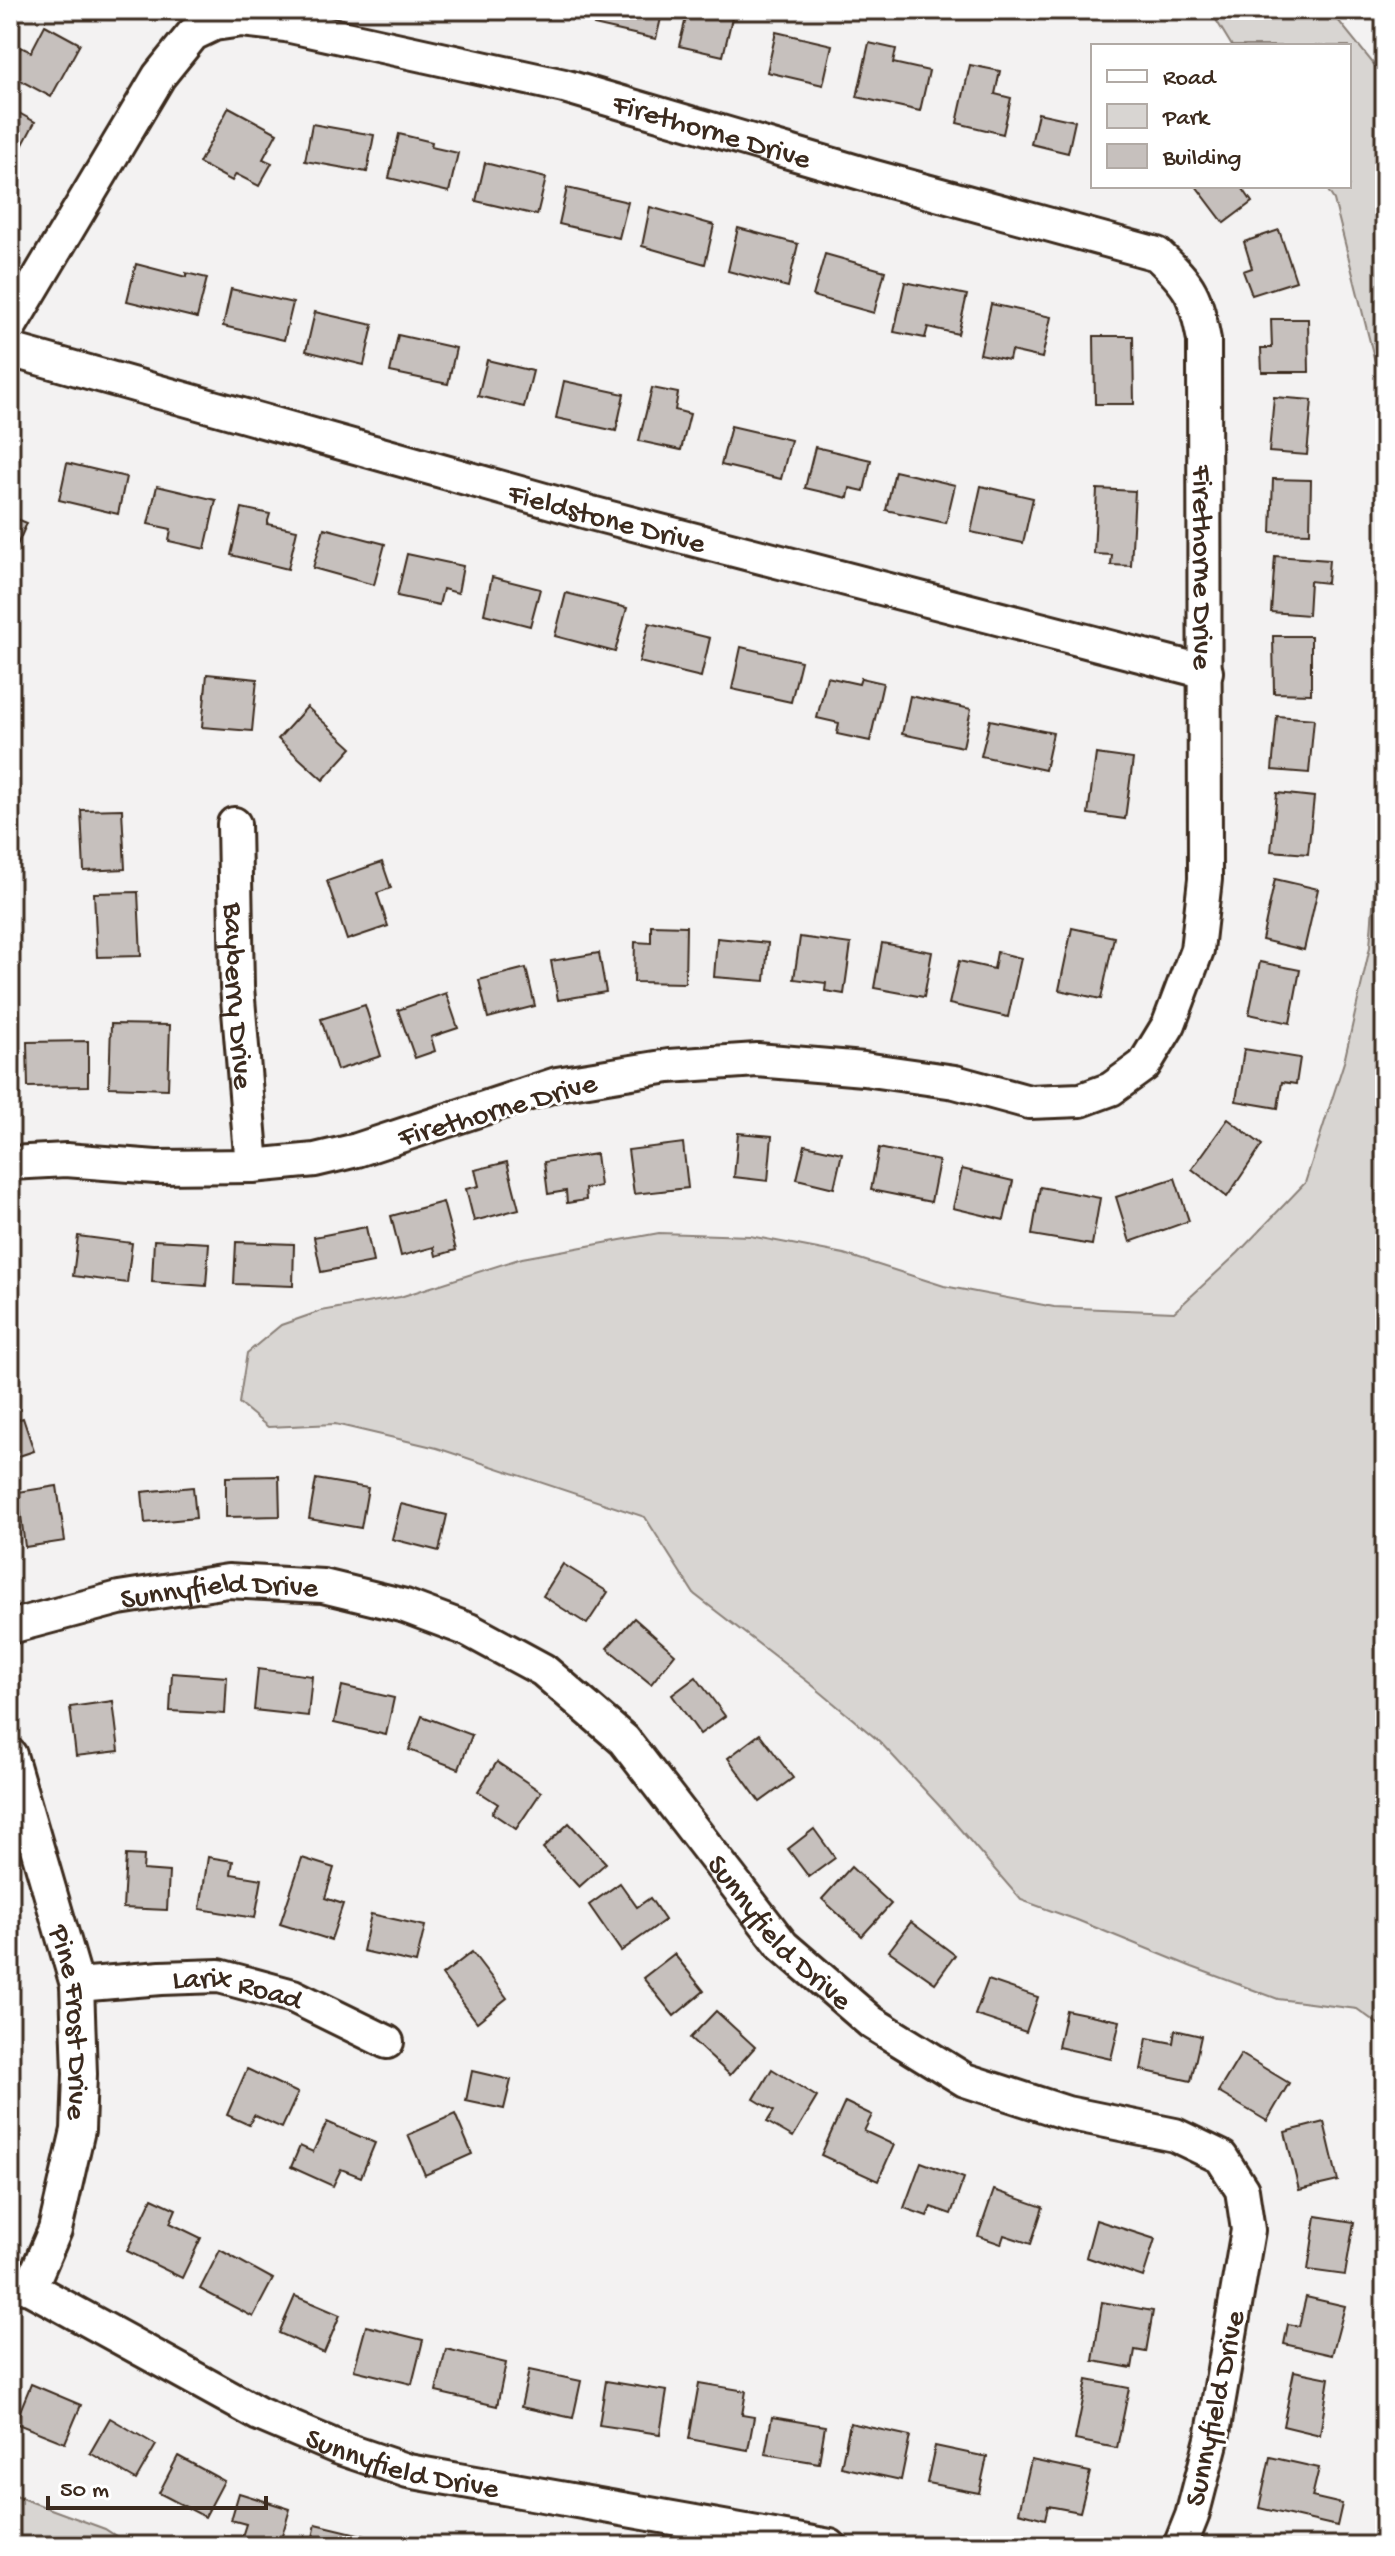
<svg xmlns="http://www.w3.org/2000/svg" width="1395" height="2556" font-family="'Gochi Hand',sans-serif">
	<style>
		.green { fill: #d8d5d2; stroke: #8a8078; stroke-width: 2 }
		.building { fill: #c6c0bd; stroke: #3b2a1e; stroke-width: 2 }
		.lines { fill: none; stroke-linecap: round; stroke-linejoin: round }
		.minor-casing { stroke: #3b2a1e; stroke-width: 38 }
		.minor { stroke: #fff; stroke-width: 32 }
		.labels { text-anchor: middle; stroke-width: 6; stroke-linejoin: round; paint-order: stroke }
		.street-label { font-size: 30px; fill: #3b2a1e; stroke: #fff }
	</style>
	<rect width="100%" height="100%" fill="#f3f2f2"/>
	<filter id="ink" filterUnits="userSpaceOnUse"><feTurbulence type="fractalNoise" baseFrequency=".0125" numOctaves="2"/><feDisplacementMap in="SourceGraphic" scale="16" xChannelSelector="R" yChannelSelector="G"/><feConvolveMatrix kernelMatrix="1 2 1 2 8 2 1 2 1" color-interpolation-filters="sRGB"/></filter>
	<g filter="url(#ink)">
		<g class="green">
			<polygon points="1210,10 1330,10 1385,78 1385,401 1334,200 1325,186 1349,186 1349,46 1232,46"/>
			<polygon points="1385,738 1385,2029 1357,2009 1278,1999 1192,1967 1077,1920 1021,1900 946,1813 879,1741 812,1685 694,1594 645,1517 437,1448 335,1424 268,1427 239,1403 247,1353 281,1325 321,1311 400,1297 522,1258 659,1233 750,1236 844,1254 944,1286 1054,1307 1174,1312 1238,1253 1305,1183 1344,1062 1370,947"/>
			<polygon points="10,2494 105,2529 131,2546 10,2546"/>
		</g>
		<g class="building">
			<polygon points="598,10 663,10 656,39 594,25"/>
			<polygon points="688,10 732,18 723,56 679,46"/>
			<polygon points="45,25 80,44 51,97 10,75 10,68 21,47 31,52"/>
			<polygon points="776,32 832,45 823,85 767,72"/>
			<polygon points="869,43 896,49 893,63 929,71 920,111 857,97"/>
			<polygon points="970,65 1000,71 995,94 1011,98 1003,134 957,123"/>
			<polygon points="229,107 277,133 263,159 272,163 259,186 236,174 232,181 199,163"/>
			<polygon points="10,108 35,122 10,169"/>
			<polygon points="1038,113 1075,121 1068,153 1031,144"/>
			<polygon points="312,124 374,135 367,172 305,161"/>
			<polygon points="399,134 432,142 431,147 458,153 449,192 389,178"/>
			<polygon points="485,163 546,178 537,215 476,201"/>
			<polygon points="1196,186 1241,186 1252,202 1224,223"/>
			<polygon points="567,188 628,202 619,238 559,224"/>
			<polygon points="650,207 714,225 705,264 642,246"/>
			<polygon points="738,228 798,244 788,287 728,271"/>
			<polygon points="1279,230 1296,281 1252,295 1243,271 1252,268 1244,242"/>
			<polygon points="825,254 885,271 874,313 813,296"/>
			<polygon points="136,264 186,277 186,273 207,278 197,318 127,301"/>
			<polygon points="905,282 967,295 958,334 928,327 925,338 894,332"/>
			<polygon points="231,289 293,303 284,340 223,326"/>
			<polygon points="991,304 1051,317 1042,358 1011,351 1009,360 980,354"/>
			<polygon points="315,312 373,325 364,365 306,351"/>
			<polygon points="1271,319 1308,319 1309,372 1262,372 1261,348 1272,348"/>
			<polygon points="398,335 456,348 448,384 390,372"/>
			<polygon points="1094,336 1133,336 1134,404 1095,404"/>
			<polygon points="487,360 533,371 524,407 478,396"/>
			<polygon points="564,381 624,394 616,431 556,418"/>
			<polygon points="652,388 678,393 675,410 690,414 681,450 639,441"/>
			<polygon points="1274,397 1312,400 1307,455 1269,452"/>
			<polygon points="731,426 791,440 781,479 721,465"/>
			<polygon points="815,447 871,460 864,491 850,488 848,498 805,488"/>
			<polygon points="67,463 126,477 118,514 59,500"/>
			<polygon points="895,471 955,485 946,523 886,510"/>
			<polygon points="1273,479 1311,480 1310,533 1271,532"/>
			<polygon points="157,486 216,500 205,549 169,541 171,529 148,524"/>
			<polygon points="981,486 1033,498 1023,543 971,532"/>
			<polygon points="1097,489 1135,491 1131,566 1111,565 1112,555 1094,554"/>
			<polygon points="242,508 270,514 267,524 297,530 288,569 231,555"/>
			<polygon points="10,516 27,523 10,561"/>
			<polygon points="324,528 385,544 374,585 313,568"/>
			<polygon points="407,554 463,566 458,593 443,589 439,605 397,596"/>
			<polygon points="1275,556 1329,560 1327,583 1310,581 1308,615 1271,612"/>
			<polygon points="492,577 540,589 530,626 484,614"/>
			<polygon points="566,593 627,608 615,652 555,636"/>
			<polygon points="649,623 710,638 701,677 639,662"/>
			<polygon points="1273,636 1311,636 1311,694 1274,693"/>
			<polygon points="741,647 801,661 791,702 732,689"/>
			<polygon points="207,674 257,679 252,731 202,727"/>
			<polygon points="827,677 859,684 861,678 883,683 870,741 837,734 839,723 817,718"/>
			<polygon points="910,696 971,709 963,747 902,734"/>
			<polygon points="307,707 352,748 323,780 278,739"/>
			<polygon points="1277,716 1314,719 1309,773 1272,770"/>
			<polygon points="990,720 1053,733 1045,770 981,756"/>
			<polygon points="1096,754 1133,759 1125,819 1088,814"/>
			<polygon points="1277,793 1314,797 1308,854 1271,851"/>
			<polygon points="122,809 125,869 84,871 81,810"/>
			<polygon points="382,862 391,888 377,893 388,926 347,940 327,881"/>
			<polygon points="1275,879 1318,889 1304,950 1262,940"/>
			<polygon points="138,892 141,956 97,957 94,893"/>
			<polygon points="651,925 686,926 685,983 634,982 635,942 651,943"/>
			<polygon points="1072,928 1114,937 1101,999 1059,990"/>
			<polygon points="800,937 851,944 844,994 825,991 826,983 794,979"/>
			<polygon points="717,938 768,943 765,981 714,977"/>
			<polygon points="882,943 932,952 924,997 874,988"/>
			<polygon points="997,952 1021,958 1008,1017 949,1004 959,961 994,969"/>
			<polygon points="599,953 606,992 558,1000 551,961"/>
			<polygon points="1260,962 1300,970 1290,1023 1249,1014"/>
			<polygon points="526,968 535,1006 488,1018 479,980"/>
			<polygon points="446,993 458,1028 431,1037 435,1051 415,1058 398,1010"/>
			<polygon points="365,1005 381,1056 337,1070 321,1019"/>
			<polygon points="111,1024 170,1025 168,1089 109,1087"/>
			<polygon points="88,1041 88,1086 28,1087 27,1042"/>
			<polygon points="1244,1049 1300,1058 1296,1084 1282,1082 1278,1108 1236,1101"/>
			<polygon points="1228,1119 1262,1145 1227,1197 1192,1169"/>
			<polygon points="738,1133 772,1136 768,1181 734,1177"/>
			<polygon points="683,1143 688,1188 634,1194 628,1150"/>
			<polygon points="805,1145 842,1153 834,1188 797,1179"/>
			<polygon points="879,1148 939,1161 931,1202 871,1190"/>
			<polygon points="596,1154 600,1186 585,1189 586,1200 567,1203 566,1191 548,1194 544,1162"/>
			<polygon points="507,1162 519,1209 474,1221 466,1189 479,1186 475,1170"/>
			<polygon points="962,1169 1013,1181 1004,1220 953,1208"/>
			<polygon points="1175,1178 1189,1221 1130,1242 1116,1197"/>
			<polygon points="1040,1187 1100,1198 1092,1245 1032,1235"/>
			<polygon points="443,1202 456,1250 436,1256 434,1247 401,1256 391,1216"/>
			<polygon points="366,1227 373,1262 321,1272 314,1237"/>
			<polygon points="78,1236 132,1243 127,1283 73,1276"/>
			<polygon points="154,1240 209,1243 206,1286 152,1282"/>
			<polygon points="236,1242 294,1244 293,1286 234,1284"/>
			<polygon points="23,1418 34,1451 10,1459 10,1422"/>
			<polygon points="279,1476 280,1516 226,1517 226,1477"/>
			<polygon points="316,1479 368,1488 361,1528 309,1519"/>
			<polygon points="57,1486 65,1541 25,1547 18,1492"/>
			<polygon points="193,1487 196,1518 145,1523 142,1492"/>
			<polygon points="401,1504 447,1515 439,1551 392,1539"/>
			<polygon points="563,1564 608,1592 587,1624 543,1596"/>
			<polygon points="634,1618 675,1654 651,1684 607,1648"/>
			<polygon points="258,1669 312,1676 308,1716 254,1710"/>
			<polygon points="172,1673 227,1677 225,1714 170,1711"/>
			<polygon points="696,1677 725,1716 700,1734 672,1695"/>
			<polygon points="342,1686 394,1698 386,1735 334,1723"/>
			<polygon points="113,1701 119,1751 76,1756 70,1707"/>
			<polygon points="422,1716 472,1735 459,1769 409,1750"/>
			<polygon points="760,1734 793,1778 760,1802 728,1758"/>
			<polygon points="497,1762 541,1792 516,1829 492,1813 498,1804 478,1791"/>
			<polygon points="569,1823 606,1863 579,1887 543,1848"/>
			<polygon points="814,1829 835,1858 809,1877 788,1849"/>
			<polygon points="126,1855 144,1856 143,1870 169,1872 167,1910 123,1908"/>
			<polygon points="208,1857 233,1861 231,1874 262,1879 255,1918 200,1909"/>
			<polygon points="302,1858 334,1868 325,1898 343,1904 331,1940 280,1924"/>
			<polygon points="851,1867 891,1904 862,1936 822,1899"/>
			<polygon points="620,1883 637,1907 650,1898 665,1920 621,1951 589,1905"/>
			<polygon points="371,1914 425,1926 416,1963 363,1951"/>
			<polygon points="911,1922 955,1955 935,1983 889,1951"/>
			<polygon points="472,1952 507,1998 477,2022 442,1975"/>
			<polygon points="674,1954 704,1991 674,2016 643,1978"/>
			<polygon points="988,1980 1038,1997 1026,2032 975,2015"/>
			<polygon points="1066,2010 1120,2021 1111,2059 1058,2047"/>
			<polygon points="716,2011 755,2047 730,2075 690,2038"/>
			<polygon points="1175,2030 1201,2036 1191,2081 1141,2070 1147,2038 1173,2043"/>
			<polygon points="1241,2054 1289,2083 1267,2121 1218,2092"/>
			<polygon points="247,2069 298,2093 282,2128 254,2115 249,2125 227,2115"/>
			<polygon points="772,2069 817,2097 793,2137 767,2122 774,2111 754,2099"/>
			<polygon points="472,2071 511,2080 504,2109 466,2101"/>
			<polygon points="845,2102 872,2115 864,2131 894,2145 878,2181 821,2155"/>
			<polygon points="455,2114 472,2154 425,2175 408,2135"/>
			<polygon points="327,2122 375,2143 361,2177 341,2169 333,2186 291,2167 300,2146 313,2152"/>
			<polygon points="1324,2122 1338,2181 1299,2190 1285,2132"/>
			<polygon points="921,2162 964,2178 951,2214 931,2207 927,2216 904,2208"/>
			<polygon points="994,2190 1043,2207 1031,2244 1004,2235 1001,2244 978,2236"/>
			<polygon points="152,2198 176,2209 170,2223 201,2238 182,2278 127,2251"/>
			<polygon points="1316,2216 1354,2222 1345,2275 1308,2270"/>
			<polygon points="1096,2220 1155,2239 1143,2277 1086,2257"/>
			<polygon points="220,2250 273,2279 253,2317 200,2289"/>
			<polygon points="295,2296 340,2315 324,2353 279,2333"/>
			<polygon points="1306,2297 1345,2306 1332,2355 1284,2344 1288,2324 1299,2326"/>
			<polygon points="1102,2302 1153,2311 1146,2352 1135,2350 1132,2368 1093,2361"/>
			<polygon points="366,2326 423,2340 412,2384 354,2370"/>
			<polygon points="446,2349 506,2363 497,2406 436,2392"/>
			<polygon points="529,2370 581,2381 573,2418 521,2407"/>
			<polygon points="1294,2371 1329,2378 1320,2435 1283,2426"/>
			<polygon points="1087,2380 1129,2388 1117,2448 1075,2440"/>
			<polygon points="606,2381 667,2391 660,2434 599,2425"/>
			<polygon points="699,2383 746,2391 742,2415 754,2417 748,2450 689,2439"/>
			<polygon points="31,2384 81,2405 65,2443 15,2423"/>
			<polygon points="772,2417 825,2426 819,2463 765,2454"/>
			<polygon points="110,2418 156,2445 136,2480 90,2453"/>
			<polygon points="850,2423 910,2436 901,2480 841,2467"/>
			<polygon points="935,2446 987,2457 979,2493 927,2483"/>
			<polygon points="178,2456 224,2481 205,2517 159,2493"/>
			<polygon points="1270,2457 1319,2468 1312,2497 1342,2504 1337,2526 1259,2508"/>
			<polygon points="1031,2460 1090,2472 1080,2512 1048,2506 1045,2519 1019,2512"/>
			<polygon points="239,2493 290,2509 279,2546 239,2546 246,2524 231,2520"/>
			<polygon points="316,2524 366,2536 364,2546 311,2546"/>
		</g>
		<g class="lines">
			<defs>
				<g id="minor">
					<path id="s1" d="M 10,326 L 159,76 L 193,34 L 214,24 L 242,20 L 286,25 L 564,86 L 871,176 L 1157,254 C 1192,287 1195,294 1204,340 L 1205,879 L 1197,950 L 1169,1024 L 1144,1065 L 1111,1089 L 1081,1100 L 1029,1102 L 955,1082 L 864,1069 L 757,1060 L 669,1066 L 557,1084 L 357,1150 L 315,1160 L 252,1166 L 156,1167 L 66,1160 L 10,1163"/>
					<path id="s2" d="M 10,350 L 591,513 L 1206,672"/>
					<path id="s3" d="M 234,824 L 237,987 L 252,1166"/>
					<path id="s4" d="M 10,1627 L 119,1598 L 228,1581 L 323,1586 L 405,1606 L 469,1630 L 543,1670 L 624,1740 L 783,1946 L 871,2022 L 965,2080 L 1067,2113 L 1175,2135 L 1221,2157 L 1242,2190 L 1248,2230 L 1212,2439 L 1192,2516 L 1180,2546"/>
					<path id="s5" d="M 10,1755 L 77,1985 L 80,2074 L 78,2130 L 55,2230 L 30,2288"/>
					<path id="s6" d="M 77,1985 L 161,1978 L 219,1976 L 293,1996 L 387,2042"/>
					<path id="s7" d="M 10,2285 L 30,2288 L 259,2414 L 337,2447 L 408,2471 L 830,2546"/>
				</g>
			</defs>
			<use href="#minor" class="minor-casing"/>
			<use href="#minor" class="minor"/>
		</g>
	</g>
	<g class="labels">
		<g class="street-label">
			<text dy="10" stroke="none"><textPath href="#s1" startOffset="880">Firethorne Drive</textPath></text>
			<text dy="10" stroke="none"><textPath href="#s2" startOffset="620">Fieldstone Drive</textPath></text>
			<text dy="10" stroke="none"><textPath href="#s1" startOffset="1670">Firethorne Drive</textPath></text>
			<text dy="10" stroke="none"><textPath href="#s3" startOffset="172">Bayberry Drive</textPath></text>
			<text transform="translate(497 1108) rotate(-16)" y="10">Firethorne Drive</text>
			<text dy="10" stroke="none"><textPath href="#s4" startOffset="214">Sunnyfield Drive</textPath></text>
			<text dy="10" stroke="none"><textPath href="#s4" startOffset="910">Sunnyfield Drive</textPath></text>
			<text dy="10" stroke="none"><textPath href="#s6" startOffset="162">Larix Road</textPath></text>
			<text dy="10" stroke="none"><textPath href="#s5" startOffset="276">Pine Frost Drive</textPath></text>
			<text transform="translate(1213 2408) rotate(-78)" y="10">Sunnyfield Drive</text>
			<text dy="10" stroke="none"><textPath href="#s7" startOffset="434">Sunnyfield Drive</textPath></text>
		</g>
	</g>
	<rect width="1395" height="2556" fill="none" stroke="#fff" stroke-width="40"/>
	<rect x="20" y="20" width="1355" height="2516" fill="none" stroke="#3b2a1e" stroke-width="3" filter="url(#ink)"/>
	<rect x="1091" y="44" width="260" height="144" fill="#ffffff" stroke="#b1aaa5" stroke-width="2"/>
	<rect x="1107" y="70" width="40" height="12" fill="#ffffff" stroke="#b1aaa5" stroke-width="2"/>
	<text x="1163" y="84" font-size="24" fill="#3b2a1e">Road</text>
	<rect x="1107" y="104" width="40" height="24" fill="#d8d5d2" stroke="#b1aaa5" stroke-width="2"/>
	<text x="1163" y="124" font-size="24" fill="#3b2a1e">Park</text>
	<rect x="1107" y="144" width="40" height="24" fill="#c6c0bd" stroke="#b1aaa5" stroke-width="2"/>
	<text x="1163" y="164" font-size="24" fill="#3b2a1e">Building</text>
	<path d="M48 2496v12h218v-12" fill="none" stroke="#3b2a1e" stroke-width="4"/>
	<text x="60" y="2496" font-size="24" fill="#3b2a1e" stroke="#ffffff" stroke-width="6" paint-order="stroke">50 m</text>
</svg>
